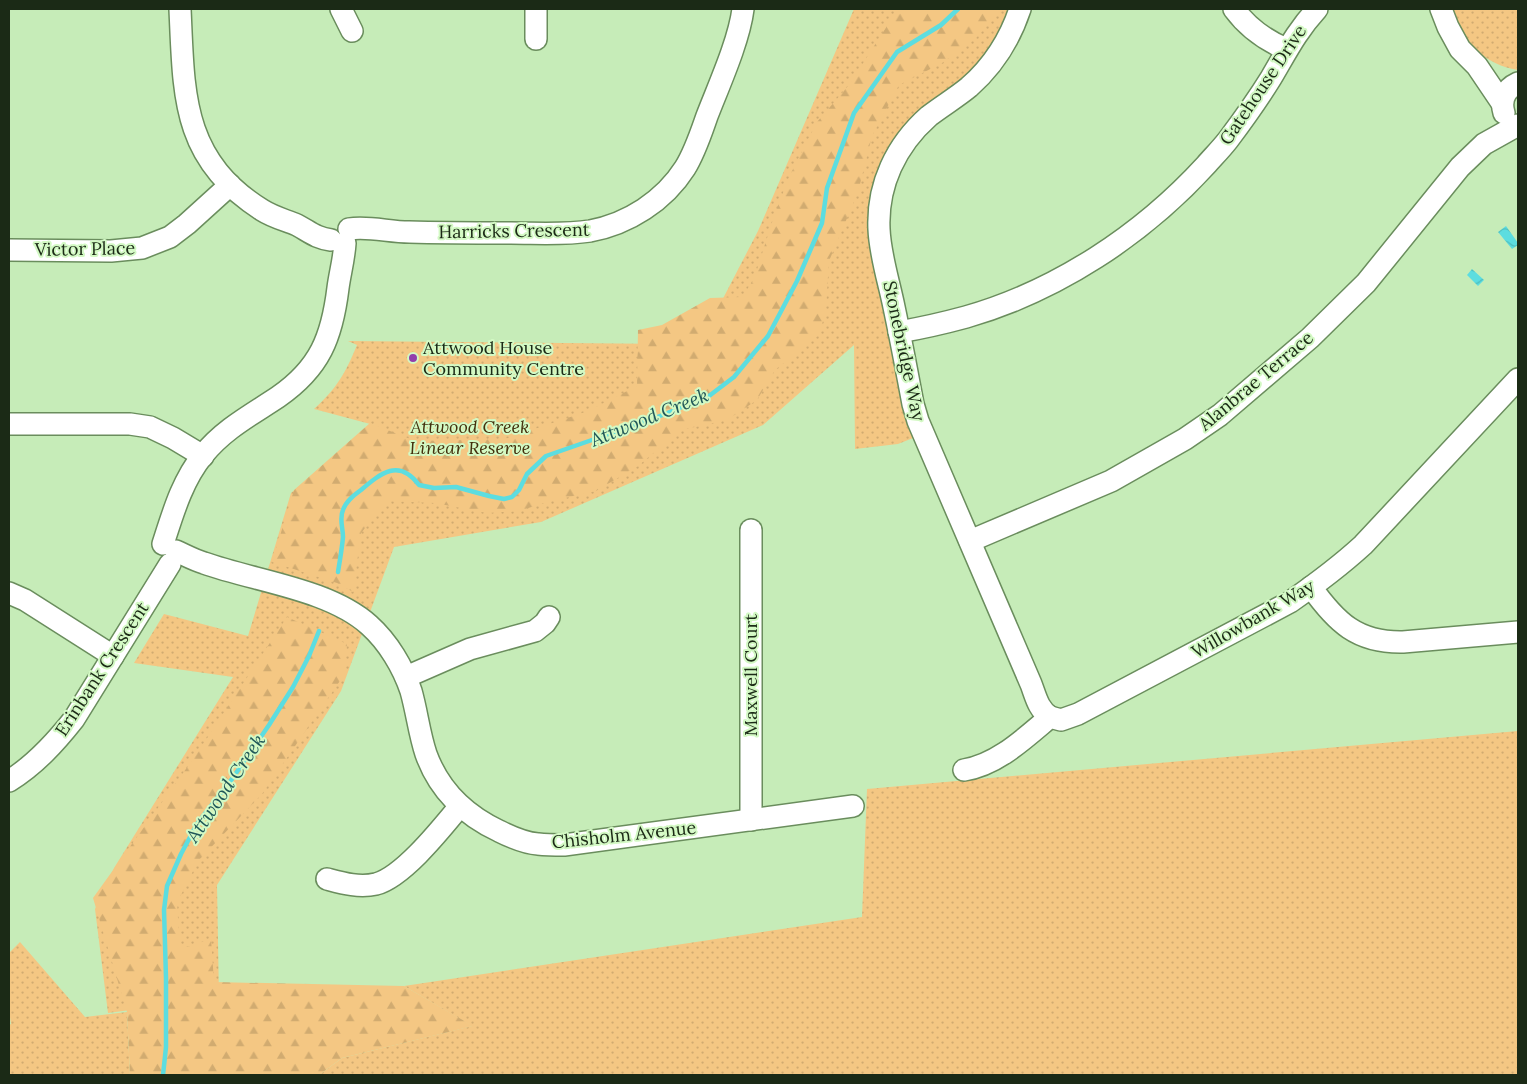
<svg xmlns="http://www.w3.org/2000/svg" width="1527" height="1084" font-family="Lora,serif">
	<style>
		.grass { fill: url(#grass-dots) }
		.forest { fill: url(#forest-firs) }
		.water { fill: url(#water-waves) }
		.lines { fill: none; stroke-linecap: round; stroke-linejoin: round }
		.stream { stroke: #5cdde0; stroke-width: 4.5 }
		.minor-casing { stroke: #6a8d5d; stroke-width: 24 }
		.minor { stroke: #fff; stroke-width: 21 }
		.poi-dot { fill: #923eac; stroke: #d3f9c4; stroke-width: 2 }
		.labels { text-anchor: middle; stroke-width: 4; stroke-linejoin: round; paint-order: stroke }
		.street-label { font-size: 18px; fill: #1b2a16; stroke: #d3f9c4 }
		.poi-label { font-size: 18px; fill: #1b2a16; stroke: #d3f9c4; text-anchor: start }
		.park-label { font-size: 18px; font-style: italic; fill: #432f0c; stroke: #d3f9c4 }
		.water-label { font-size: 19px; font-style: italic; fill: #205758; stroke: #d3f9c4 }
	</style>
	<defs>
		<pattern id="grass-dots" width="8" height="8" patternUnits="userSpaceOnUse" patternTransform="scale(1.25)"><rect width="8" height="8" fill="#f4c783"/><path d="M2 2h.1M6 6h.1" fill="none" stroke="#d1ab70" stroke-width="1.8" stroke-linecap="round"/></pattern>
		<pattern id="forest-firs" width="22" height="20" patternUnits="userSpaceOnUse" patternTransform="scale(1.25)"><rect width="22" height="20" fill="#f4c783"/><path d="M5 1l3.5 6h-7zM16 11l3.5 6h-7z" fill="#d1ab70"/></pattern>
		<pattern id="water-waves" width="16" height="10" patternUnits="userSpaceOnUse" patternTransform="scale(1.25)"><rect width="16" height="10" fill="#5cdde0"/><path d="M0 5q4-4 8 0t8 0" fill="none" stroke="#4fbebf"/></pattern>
	</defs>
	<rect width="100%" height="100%" fill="#c6ecb8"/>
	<g class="grass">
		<path d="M 854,9 L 1008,9 L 1005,20 L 991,47 L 972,71 L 924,106 L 903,128 L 883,160 L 870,197 L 870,239 L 904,407 L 913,438 L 898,444 L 855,449 L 854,345 L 763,425 L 541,522 L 394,547 L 341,691 L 217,885 L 219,998 L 108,1013 L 95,909 L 114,868 L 233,677 L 134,663 L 164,614 L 248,636 L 291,493 L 374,425 L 314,409 C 337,388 345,374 357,345 L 348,341 L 675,344 L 716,312 L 758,231 Z"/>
		<path d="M 1452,9 L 1518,9 L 1518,70 C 1484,65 1462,41 1452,9 Z"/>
		<polygon points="1518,731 1518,1075 319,1075 342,1058 472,1026 404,986 862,917 867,789"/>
		<polygon points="20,942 85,1017 127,1012 130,1075 9,1075 9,1025 11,1024 9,1011 9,953"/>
	</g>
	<g class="forest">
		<polygon points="898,9 1001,9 976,38 942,63 899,85 872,136 858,192 829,261 826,306 820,334 775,370 757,400 727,420 681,430 638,466 596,491 547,502 519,511 487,513 435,503 387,501 361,533 353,592 337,583 272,562 294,490 370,423 415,441 505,439 588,411 637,386 638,330 662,325 710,298 742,297 754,279 775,213 790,175 817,122 849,85"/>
		<polygon points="287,617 347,644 344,675 262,794 198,861 177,903 180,949 211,939 214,982 404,986 473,1026 342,1058 319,1075 130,1075 127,1012 93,898 196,755"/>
	</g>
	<g class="water">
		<polygon points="1506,226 1518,243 1518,245 1512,249 1498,232"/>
		<polygon points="1472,269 1484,280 1478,286 1467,275"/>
	</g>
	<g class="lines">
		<g class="stream">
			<path d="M 338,572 C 340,560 342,548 343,537 C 343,528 339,518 343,510 C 346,501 354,495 361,490 C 381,473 399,458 419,485 L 434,488 L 456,487 L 489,496 L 504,499 L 512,497 L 519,490 L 527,474 L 546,456 L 655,418 L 709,396 L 734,377 L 768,336 L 797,281 L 822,223 L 827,188 L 854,113 L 897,52 L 941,25 L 958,9"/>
			<polyline points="163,1075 166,1047 166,978 164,910 167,886 181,854 197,824 232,779 269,725 293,687 309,656 319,631"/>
		</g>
		<defs>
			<g id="minor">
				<path d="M 180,9 C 184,94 181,159 262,210 C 273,217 285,220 297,225 C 310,232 316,238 331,240"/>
				<polyline points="341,9 352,31"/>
				<path d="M 1020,9 C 1010,39 994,65 969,87 C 957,97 942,106 929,116 C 896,145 877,185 879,229 C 880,255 889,282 894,307 C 901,340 907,372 913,404 L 918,421 L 1031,684 C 1036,697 1038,709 1050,717"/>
				<path d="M 1234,9 C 1248,28 1265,40 1286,49"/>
				<polyline points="1441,9 1448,27 1460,49 1477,66 1502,103"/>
				<polyline points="536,39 536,9"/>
				<path d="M 1504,113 C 1500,100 1505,89 1518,83"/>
				<path d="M 349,229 C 369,226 389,232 409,232 C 443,233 477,233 511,233 C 537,233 564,235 590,231 C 628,224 664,201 685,168 C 695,152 701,133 707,116 C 719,85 739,41 743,9"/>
				<polyline points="9,250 111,251 142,248 170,237 187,224 230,185"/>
				<path d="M 899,332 C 922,328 944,323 966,317 C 1057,291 1142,235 1206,165 C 1213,157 1221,149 1228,140 C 1243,120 1258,99 1271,78 C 1287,51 1296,32 1317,9"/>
				<polyline points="9,424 130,424 150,427 173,438 203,456"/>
				<polyline points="751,530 751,820"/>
				<polyline points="970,541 1111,481 1185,439 1220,415 1310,338 1366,283 1460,167 1484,144 1518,125"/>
				<path d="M 163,544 C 173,513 182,481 203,455 C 224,429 251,415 278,397 C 320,368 332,337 338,288 C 340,273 344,259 345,243"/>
				<path d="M 176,551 C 185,555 194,560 204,563 C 254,581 329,589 369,625 C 388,642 403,667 411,691 C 417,712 419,733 426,754 C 439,790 465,815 499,831 C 511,837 524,843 538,844 C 547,845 556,845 564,845 L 853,806"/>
				<path d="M 1311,587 C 1336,622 1357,643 1403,642 L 1518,632"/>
				<polyline points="9,593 25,600 113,656"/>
				<polyline points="406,677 470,649 535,631 545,623 549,617"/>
				<path d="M 964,770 C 997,765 1025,738 1050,717 L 1061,720 L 1078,714 L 1290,602 C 1316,584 1340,566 1363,545 L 1518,379"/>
				<path d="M 9,781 C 35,765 55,743 74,719 L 170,564"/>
				<path d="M 327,879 C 342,883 359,888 376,884 C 403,877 441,829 460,806"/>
			</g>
		</defs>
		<use href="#minor" class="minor-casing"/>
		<use href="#minor" class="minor"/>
	</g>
	<circle class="poi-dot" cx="413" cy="358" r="5"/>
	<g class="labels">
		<g class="street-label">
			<text transform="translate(1263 85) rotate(-56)" y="6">Gatehouse Drive</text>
			<text transform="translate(514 231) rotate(-1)" y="6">Harricks Crescent</text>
			<text transform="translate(85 249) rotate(-1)" y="6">Victor Place</text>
			<text transform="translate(904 351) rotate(78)" y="6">Stonebridge Way</text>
			<text transform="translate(1256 381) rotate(-40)" y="6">Alanbrae Terrace</text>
			<text transform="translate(1253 619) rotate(-30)" y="6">Willowbank Way</text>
			<text transform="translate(102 669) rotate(-57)" y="6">Erinbank Crescent</text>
			<text transform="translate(751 675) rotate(-90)" y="6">Maxwell Court</text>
			<text transform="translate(624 835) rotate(-6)" y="6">Chisholm Avenue</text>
		</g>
		<g class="poi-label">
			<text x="423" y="354">Attwood House<tspan x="423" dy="21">Community Centre</tspan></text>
		</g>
		<g class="park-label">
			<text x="470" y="433">Attwood Creek<tspan x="470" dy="21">Linear Reserve</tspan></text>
		</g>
		<g class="water-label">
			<text transform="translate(649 417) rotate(-22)" y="7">Attwood Creek</text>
			<text transform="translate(225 788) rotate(-56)" y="7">Attwood Creek</text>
		</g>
	</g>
	<rect width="1527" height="1084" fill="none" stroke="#1b2a16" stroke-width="20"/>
</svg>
